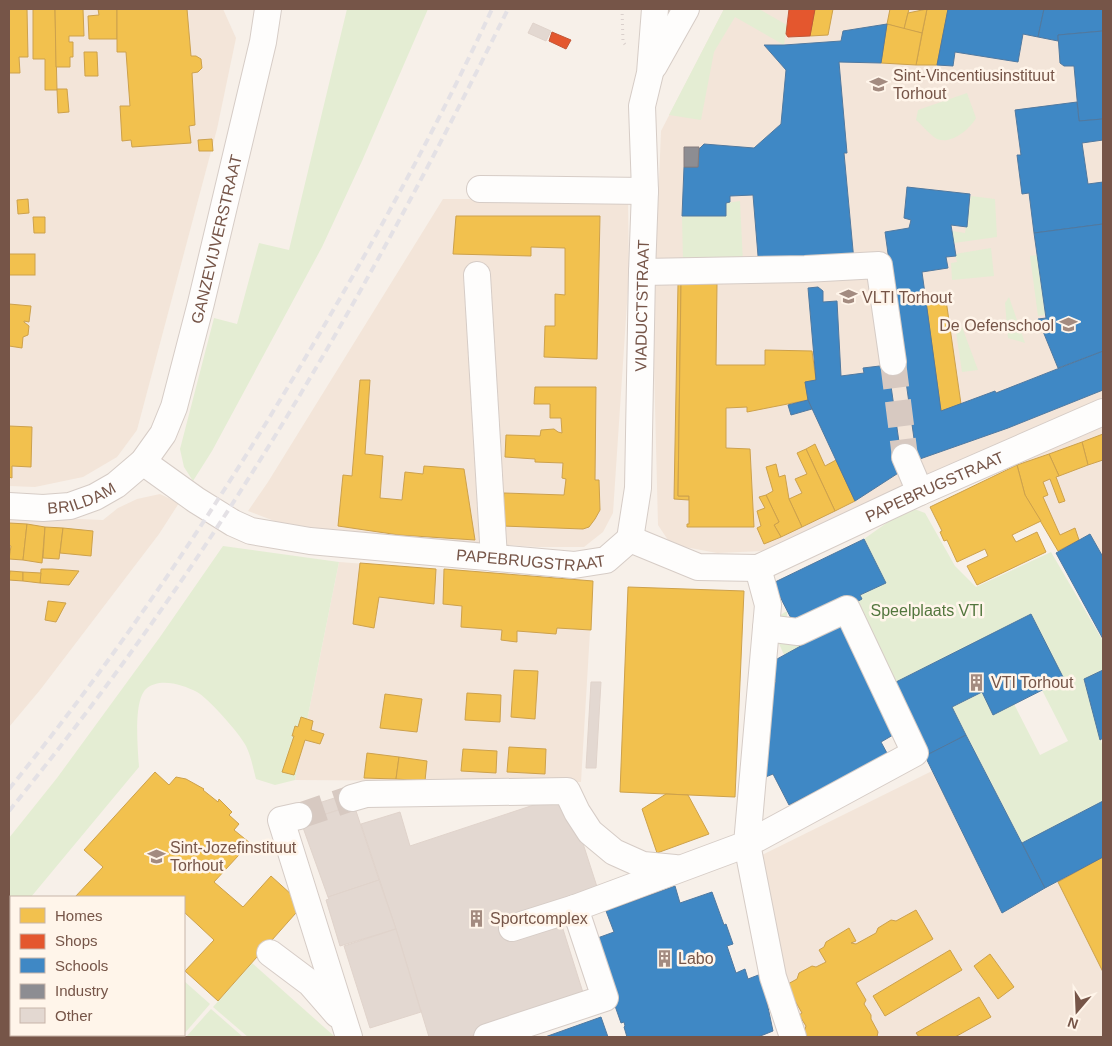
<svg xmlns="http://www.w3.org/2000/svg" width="1112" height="1046" font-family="Helvetica,sans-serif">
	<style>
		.residential { fill: #f3e5d9 }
		.green { fill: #e4edd3 }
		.homes { fill: #f2c14e; stroke: #cda14c }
		.shops { fill: #e4572e; stroke: #c35636 }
		.schools { fill: #3f88c5; stroke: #5079a0 }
		.industry { fill: #8d8d92; stroke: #867c7c }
		.building { fill: #e3d8d1; stroke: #e0d3cb }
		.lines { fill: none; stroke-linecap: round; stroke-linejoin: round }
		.minor-tunnel { stroke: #d7c9c1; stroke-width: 26; stroke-dasharray: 26 13; stroke-linecap: butt }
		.minor-casing { stroke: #d6ccc6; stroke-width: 28 }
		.path { stroke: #dad0cc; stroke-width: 3; stroke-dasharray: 1 4; stroke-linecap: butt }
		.minor { stroke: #fefdfc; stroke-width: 26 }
		.rail { stroke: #e4e1e5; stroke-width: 4; stroke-dasharray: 8 5; stroke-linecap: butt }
		.labels { text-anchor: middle; stroke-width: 5; stroke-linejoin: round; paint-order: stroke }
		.poi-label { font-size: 16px; fill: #765548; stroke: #fff5ea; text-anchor: start }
		.street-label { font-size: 16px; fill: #765548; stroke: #fff5ea }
		.park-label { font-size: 16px; fill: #52763d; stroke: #fff5ea }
	</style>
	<rect width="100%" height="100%" fill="#f7f0e9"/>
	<g class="residential">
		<polygon points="9,9 223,9 236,38 217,129 137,430 117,457 83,477 35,487 9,486"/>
		<polygon points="724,9 1103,9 1103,397 1097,400 1093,408 1055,424 1048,421 765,551 717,553 685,547 668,540 658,525 653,326 661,131"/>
		<polygon points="443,199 628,199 629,273 613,513 603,532 584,547 537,547 370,536 277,522 248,511 268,482"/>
		<polygon points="1103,422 1103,561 1090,534 1058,551 1017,465 1061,439"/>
		<polygon points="160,494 179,503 159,534 40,690 9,727 9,516 103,520 118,508 137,499"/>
		<polygon points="339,562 593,581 581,782 295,780"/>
		<polygon points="932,771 1002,913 1103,857 1103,1037 785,1037 740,866"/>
	</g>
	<g class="green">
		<polygon points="347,9 428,9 362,161 322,247 212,451 193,481 184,467 180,449 214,318 237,324 259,243 289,250"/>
		<polygon points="724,9 759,9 787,25 784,45 735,17 714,52 701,120 669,115"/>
		<path d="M 967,93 L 976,118 C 970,129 951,145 937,139 C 930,135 922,125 916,120 L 918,110 Z"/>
		<polygon points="971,196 995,199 997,237 954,243 952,231 965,233"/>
		<polygon points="740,201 743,263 683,262 682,216 726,216 726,203"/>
		<polygon points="991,248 994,276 952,280 951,263 957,262 955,254"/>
		<polygon points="1037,255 1045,315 1038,316 1030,256"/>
		<polygon points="1009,297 1025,343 1008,338 1005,303"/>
		<polygon points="955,325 962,327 978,370 962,372"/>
		<polygon points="909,507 925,513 955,566 976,587 1051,552 1103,641 1103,670 1084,680 1103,748 1103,801 1022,843 952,707 982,692 993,714 1014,704 1040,755 1068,741 1042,690 1031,614 890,685 847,622 784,655 777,639 777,617 787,611 787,622 796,627 885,583 864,539"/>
		<path d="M 223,546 L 339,562 L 295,780 L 275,785 L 256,779 C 253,768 251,756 246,746 C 240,734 208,698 197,692 C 183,685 160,677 146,689 C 133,701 138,750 139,767 L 31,897 L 11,897 L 11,921 L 9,924 L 9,838 L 57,778 L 160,637 Z"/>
		<polygon points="252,963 334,1036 333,1037 248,1037 213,1007"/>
		<polygon points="184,981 210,1004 184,1034"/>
		<polygon points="211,1009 243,1037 186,1037"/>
	</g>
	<g class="homes">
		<polygon points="9,9 27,9 28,57 19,57 20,73 9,73"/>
		<polygon points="33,9 55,9 57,90 45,90 45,59 33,59"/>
		<polygon points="55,9 83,9 84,36 69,36 69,42 73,42 73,57 70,57 70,67 56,67"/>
		<polygon points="98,9 117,9 117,39 89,39 88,16 99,15"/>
		<polygon points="117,9 187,9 191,56 196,56 201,59 202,68 198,72 192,73 195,125 189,126 191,143 132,147 131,140 122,141 120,106 130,106 126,52 117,52"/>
		<polygon points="815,9 833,9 828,35 810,36"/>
		<polygon points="890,9 909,9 904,29 887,24"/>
		<polygon points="927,9 948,9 937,65 916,65"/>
		<polygon points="927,9 922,33 904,29 908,13"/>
		<polygon points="887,24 922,33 916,65 881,63"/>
		<polygon points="84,52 97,52 98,76 85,76"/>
		<polygon points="57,89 67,89 69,112 58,113"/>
		<polygon points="212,139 213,151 199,151 198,140"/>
		<polygon points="28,199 29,213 18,214 17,200"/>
		<polygon points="456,216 600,216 597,359 544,357 545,326 555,326 555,294 565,295 565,248 531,247 531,256 453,254"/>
		<polygon points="33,217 45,217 45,233 34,233"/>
		<rect x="9" y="254" width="26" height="21"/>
		<polygon points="678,284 681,284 678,496 689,496 689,500 674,499"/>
		<polygon points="681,284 717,284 716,365 765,365 765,350 812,351 816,380 805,382 808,400 747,412 747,407 726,408 726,448 750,449 754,527 687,527 687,524 689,524 689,496 678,496"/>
		<polygon points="945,293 961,404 941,411 925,295"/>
		<polygon points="9,304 31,306 29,322 24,321 24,322 29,326 28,335 23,337 22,348 9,346"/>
		<polygon points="360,380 370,380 365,454 383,456 380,498 402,500 405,472 423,474 424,466 464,469 475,540 399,535 338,526 343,475 352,476"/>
		<polygon points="535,387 596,387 595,480 599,480 600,510 595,519 589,527 583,529 502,526 504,493 564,495 566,479 562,478 563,463 535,462 535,459 505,457 506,435 540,436 541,430 554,429 558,432 562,433 561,418 550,418 550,404 534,404"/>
		<polygon points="9,426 32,427 31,467 12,466 12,478 9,477"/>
		<polygon points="1103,434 1103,460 1088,465 1082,442"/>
		<polygon points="1082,442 1088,465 1059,476 1049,454"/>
		<polygon points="815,444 825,466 836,460 855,501 835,511 806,449"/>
		<polygon points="806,449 835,511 802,527 789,499 802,493 795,479 807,474 797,453"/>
		<polygon points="1049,454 1059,476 1056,477 1065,501 1059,503 1050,479 1043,482 1048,495 1043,497 1060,535 1075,528 1079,540 1058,551 1025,495 1017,465"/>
		<polygon points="776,464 779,477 785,475 789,499 802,527 781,537 774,525 779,522 766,495 773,491 766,467"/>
		<polygon points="1017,465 1025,495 1041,521 1012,535 1016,542 1037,532 1046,552 977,585 967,566 988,556 985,549 957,562 947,540 944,541 940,532 942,531 930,507"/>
		<polygon points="766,495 779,522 774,525 781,537 764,544 757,528 761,526 757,511 765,508 759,497"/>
		<polygon points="9,523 27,524 23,560 9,559 11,546 9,545"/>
		<polygon points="27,524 45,527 42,563 23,560"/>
		<polygon points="45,527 63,528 59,559 43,558"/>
		<polygon points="63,528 93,531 91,556 60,553"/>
		<polygon points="360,563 436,569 434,604 379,597 374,628 353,624"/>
		<polygon points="41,569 52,569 79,571 69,585 40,583"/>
		<polygon points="444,569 593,581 591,630 557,628 556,634 517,631 517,642 501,640 502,630 461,627 462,606 443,604"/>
		<polygon points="10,571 23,572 23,581 9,580"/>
		<polygon points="23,572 41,573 40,583 23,581"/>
		<polygon points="628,587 744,591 735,797 620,792"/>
		<polygon points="48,601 66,603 56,622 45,620"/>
		<polygon points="514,670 538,671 535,719 511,717"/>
		<polygon points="467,693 501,695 500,722 465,720"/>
		<polygon points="385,694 422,699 417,732 380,728"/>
		<polygon points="301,717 313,721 311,730 324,734 320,744 305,740 294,775 282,772 294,736 292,736 295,726 298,727"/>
		<polygon points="509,747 546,749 545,774 507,772"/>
		<polygon points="463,749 497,751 496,773 461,771"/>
		<polygon points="367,753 399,757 396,779 364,778"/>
		<polygon points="399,757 427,761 425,781 396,779"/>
		<polygon points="155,772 169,785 176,777 186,779 204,789 203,790 218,802 219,799 232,812 229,815 239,824 234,830 250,843 214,882 243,907 271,876 303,905 218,1001 185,971 214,940 184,912 184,897 75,897 103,867 84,850"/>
		<polygon points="666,794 688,795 709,834 657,853 642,809"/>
		<polygon points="1103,857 1103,972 1058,882"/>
		<polygon points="916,910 933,939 856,983 866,1000 864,1004 871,1015 871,1019 878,1032 877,1037 807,1037 804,1032 806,1026 799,1015 802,1013 786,985 797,979 799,973 812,966 816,967 826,962 819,950 824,947 826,942 849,928 856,941 851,943 856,944 876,933 878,928 891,920 896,921"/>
		<polygon points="950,950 962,970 885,1016 873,996"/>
		<polygon points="990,954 1014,987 998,999 974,966"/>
		<polygon points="979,997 991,1017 955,1037 919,1037 916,1033"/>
	</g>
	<g class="shops">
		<polygon points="789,9 815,9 810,36 788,37 786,34"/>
		<polygon points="552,32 571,40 566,49 549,41"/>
	</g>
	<g class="schools">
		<polygon points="948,9 1044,9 1038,37 1023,34 1018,62 955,52 953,66 937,65"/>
		<polygon points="1044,9 1103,9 1103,31 1058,35 1058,41 1038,37"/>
		<polygon points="887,24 881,63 839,62 847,153 844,153 854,261 759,268 753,195 730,196 730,202 726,203 726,216 682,216 684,167 698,167 699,149 704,144 754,148 781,124 786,70 764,45 784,45 841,41 843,31"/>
		<polygon points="1103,31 1103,119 1079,121 1074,66 1064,66 1060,63 1058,35"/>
		<polygon points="1077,102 1079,121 1103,119 1103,140 1082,143 1088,184 1103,182 1103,224 1034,233 1029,193 1022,194 1017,155 1021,155 1015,110"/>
		<polygon points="907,187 970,194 967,227 951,225 956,256 946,257 948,268 922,272 941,411 995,391 996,393 1103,351 1103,390 1008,428 917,460 885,232 909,228 911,220 904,218"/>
		<polygon points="1103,224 1103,351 1058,368 1038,319 1046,318 1034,233"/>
		<polygon points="818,287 823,291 823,302 837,301 841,376 864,373 863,368 888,365 903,470 855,501 808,400 805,382 816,380 808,288"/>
		<polygon points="808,400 812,409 791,415 788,405"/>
		<polygon points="1090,534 1103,557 1103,639 1056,553"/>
		<polygon points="864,539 886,583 860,595 862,599 844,609 796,628 773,583"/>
		<polygon points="1031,614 1064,679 993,715 982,692 952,707 966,735 925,756 890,685"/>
		<polygon points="846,621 900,731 881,742 888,755 789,805 773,774 763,778 769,686 776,682 768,664"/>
		<polygon points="1103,670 1103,738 1100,740 1084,679"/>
		<polygon points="966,735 1045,888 1002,913 925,756"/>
		<polygon points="1103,801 1103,857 1045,888 1022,843"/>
		<polygon points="675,886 680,903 712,892 724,925 726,924 733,944 727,946 736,973 745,969 748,979 761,974 773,1031 758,1037 627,1037 624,1027 625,1026 624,1022 621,1023 592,940 614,932 606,911"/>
		<polygon points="601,1017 608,1037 545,1037"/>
	</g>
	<polygon class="industry" points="684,147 699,147 698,167 684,167"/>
	<g class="building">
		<polygon points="533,23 551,31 546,41 528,33"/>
		<polygon points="591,682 601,682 596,768 586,768"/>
		<polygon points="350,793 354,805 301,822 297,810"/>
		<polygon points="567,794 599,893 556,907 585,999 468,1037 429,1037 396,929 361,824 400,812 410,846"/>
		<polygon points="354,805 379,880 328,897 301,822"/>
		<polygon points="379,880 396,929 340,946 326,900 329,899 328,897"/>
		<polygon points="396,929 421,1012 370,1028 344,946"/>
		<polygon points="42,1035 73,1035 74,1037 38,1037"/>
	</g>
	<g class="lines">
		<g class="minor-tunnel">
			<polyline points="893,362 905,457"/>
			<polyline points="299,816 352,798"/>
		</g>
		<defs>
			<g id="minor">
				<polyline points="654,66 686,9"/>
				<polyline points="480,189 645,191"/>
				<polyline points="642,272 805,269 879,265 893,362"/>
				<polyline points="477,275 494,558"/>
				<polyline points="905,457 920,492"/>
				<path id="s1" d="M 143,462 L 196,500 L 233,523 L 251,531 L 310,541 L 574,565 L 606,560 L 630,539"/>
				<path id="s2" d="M 9,506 L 43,508 L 70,506 L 95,497 L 116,485 L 143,462 L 163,434 L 174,407 L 201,303 L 263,42 L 268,9"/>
				<path id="s3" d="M 630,539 L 638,488 L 642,272 L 645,191 L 642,106 L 650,73 L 655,9"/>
				<path id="s4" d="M 630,539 L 698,567 L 758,568 L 920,492 L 1103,412"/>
				<polyline points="766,628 798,632 847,609 915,753 747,844 773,977 793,1037"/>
				<polyline points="352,798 366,794 567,791 577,812 590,832 614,852 643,865 675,868"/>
				<polyline points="299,816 281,820 349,1037"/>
				<polyline points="512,928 575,908"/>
				<polyline points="270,953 310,983 337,1014"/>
				<polyline points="97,1037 99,1035"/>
				<polyline points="487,1037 605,998 575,908 747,844 768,605 758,568"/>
			</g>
		</defs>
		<use href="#minor" class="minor-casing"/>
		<polyline class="path" points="622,9 623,42 627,47"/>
		<use href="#minor" class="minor"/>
		<g class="rail">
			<path d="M 9,789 C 129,642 233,483 328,319 C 387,218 443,115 492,9"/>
			<path d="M 9,811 C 91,710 168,605 238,495 C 338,339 426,175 508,9"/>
		</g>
	</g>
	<defs>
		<symbol id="school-bare" viewBox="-9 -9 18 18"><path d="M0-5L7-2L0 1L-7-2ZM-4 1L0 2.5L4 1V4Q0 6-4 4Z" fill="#a38b80" stroke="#fff5ea" stroke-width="2.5" paint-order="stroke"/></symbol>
		<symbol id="building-bare" viewBox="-9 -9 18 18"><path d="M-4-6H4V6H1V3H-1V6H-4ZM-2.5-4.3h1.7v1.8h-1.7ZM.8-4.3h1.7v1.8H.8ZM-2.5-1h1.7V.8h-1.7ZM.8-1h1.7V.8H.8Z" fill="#a38b80" stroke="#fff5ea" stroke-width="2.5" paint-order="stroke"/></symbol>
	</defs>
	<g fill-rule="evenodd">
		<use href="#school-bare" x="866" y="72" width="25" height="25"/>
		<use href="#school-bare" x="836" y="284" width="25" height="25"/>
		<use href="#school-bare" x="1056" y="312" width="25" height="25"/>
		<use href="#building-bare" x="964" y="670" width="25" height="25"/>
		<use href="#school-bare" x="144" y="844" width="25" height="25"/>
		<use href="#building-bare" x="464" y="906" width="25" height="25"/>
		<use href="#building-bare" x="652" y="946" width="25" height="25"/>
	</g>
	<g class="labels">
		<g class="poi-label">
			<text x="893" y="81">Sint-Vincentiusinstituut<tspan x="893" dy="18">Torhout</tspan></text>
			<text x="862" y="303">VLTI Torhout</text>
			<text x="1054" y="331" text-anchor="end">De Oefenschool</text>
			<text x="991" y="688">VTI Torhout</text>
			<text x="170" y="853">Sint-Jozefinstituut<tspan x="170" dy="18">Torhout</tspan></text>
			<text x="490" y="924">Sportcomplex</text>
			<text x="678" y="964">Labo</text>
		</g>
		<g class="street-label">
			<text dy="6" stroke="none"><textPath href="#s2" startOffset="384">GANZEVIJVERSTRAAT</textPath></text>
			<text dy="6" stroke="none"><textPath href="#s3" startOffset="234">VIADUCTSTRAAT</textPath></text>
			<text dy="6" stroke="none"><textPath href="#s4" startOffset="328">PAPEBRUGSTRAAT</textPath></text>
			<text dy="6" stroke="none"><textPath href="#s2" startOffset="74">BRILDAM</textPath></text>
			<text dy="6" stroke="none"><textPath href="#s1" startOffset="410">PAPEBRUGSTRAAT</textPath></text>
		</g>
		<g class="park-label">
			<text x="927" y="616">Speelplaats VTI</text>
		</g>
	</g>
	<rect width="1112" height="1046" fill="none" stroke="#765548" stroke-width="20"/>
	<rect x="10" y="896" width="175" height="140" fill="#fff5ea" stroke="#c8b5a9"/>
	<rect x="20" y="908" width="25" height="15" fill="#f2c14e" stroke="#c8b5a9"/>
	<text x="55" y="921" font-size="15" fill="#765548">Homes</text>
	<rect x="20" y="934" width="25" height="15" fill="#e4572e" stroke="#c8b5a9"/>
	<text x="55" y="946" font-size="15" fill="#765548">Shops</text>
	<rect x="20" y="958" width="25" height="15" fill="#3f88c5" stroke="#c8b5a9"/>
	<text x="55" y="971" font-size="15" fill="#765548">Schools</text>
	<rect x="20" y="984" width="25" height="15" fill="#8d8d92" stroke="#c8b5a9"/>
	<text x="55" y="996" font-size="15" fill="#765548">Industry</text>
	<rect x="20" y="1008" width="25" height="15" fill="#e3d8d1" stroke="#c8b5a9"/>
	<text x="55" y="1021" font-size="15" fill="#765548">Other</text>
	<g transform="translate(1077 1011) rotate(199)" stroke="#fff5ea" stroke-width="4" paint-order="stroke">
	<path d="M0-4L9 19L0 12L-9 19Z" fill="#765548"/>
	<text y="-8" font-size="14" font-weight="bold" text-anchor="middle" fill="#765548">N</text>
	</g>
</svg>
